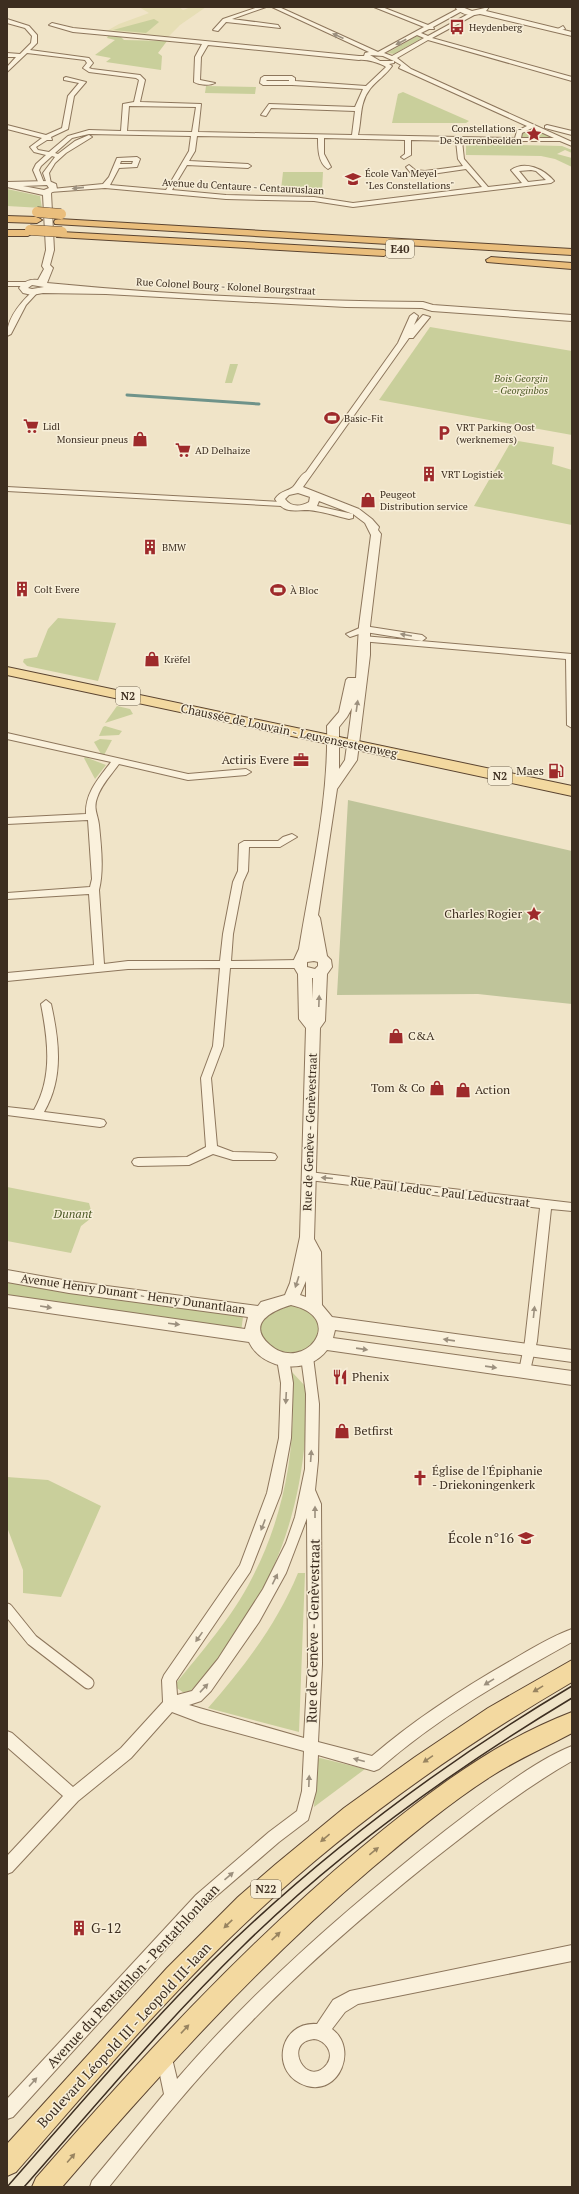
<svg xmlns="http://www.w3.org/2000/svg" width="579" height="2194" font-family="'PT Serif',serif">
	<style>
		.farmland { fill: #e6deb5 }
		.green { fill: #c9cf9b }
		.cemetery { fill: #bfc49a }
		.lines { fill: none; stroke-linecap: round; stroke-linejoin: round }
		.stream { stroke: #6f938a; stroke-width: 3 }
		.pedestrian-casing { stroke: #8d765c; stroke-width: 13 }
		.minor-casing { stroke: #8d765c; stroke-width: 2 }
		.tertiary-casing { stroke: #8d765c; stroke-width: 2 }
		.primary-casing { stroke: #5b4430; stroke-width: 2 }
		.trunk-casing { stroke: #5b4430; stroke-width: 2 }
		.pedestrian { stroke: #faf1dc; stroke-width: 11 }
		.minor { fill: #faf1dc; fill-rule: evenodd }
		.tertiary { fill: #faf1dc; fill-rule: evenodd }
		.primary { fill: #f3d9a0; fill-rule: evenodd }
		.trunk { fill: #eabe7c; fill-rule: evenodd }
		.tram { stroke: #3d2e20; stroke-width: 1.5 }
		.trunk-bridge-casing { stroke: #5b4430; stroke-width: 11; stroke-linecap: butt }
		.trunk-bridge { stroke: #eabe7c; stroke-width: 10 }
		.oneway { fill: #9c907e }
		.oneway2 { fill: #988460 }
		.labels { text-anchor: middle; stroke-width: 3; stroke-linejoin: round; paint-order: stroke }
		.far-poi-label { font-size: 10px; fill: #3d2e20; stroke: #f7eed8; text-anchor: start }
		.far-street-label { font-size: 10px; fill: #3d2e20; stroke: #f7eed8 }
		.far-park-label { font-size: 10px; font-style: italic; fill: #4d5a26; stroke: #f7eed8 }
		.shield { fill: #f7eed8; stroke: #756857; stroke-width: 1 }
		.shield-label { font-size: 11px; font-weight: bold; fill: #3d2e20 }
		.street-label { font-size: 12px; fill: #3d2e20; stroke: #f7eed8 }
		.poi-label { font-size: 12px; fill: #3d2e20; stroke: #f7eed8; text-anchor: start }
		.park-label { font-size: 12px; font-style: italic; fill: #4d5a26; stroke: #f7eed8 }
		.near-poi-label { font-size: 14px; fill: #3d2e20; stroke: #f7eed8; text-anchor: end }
		.near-street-label { font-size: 14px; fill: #3d2e20; stroke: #f7eed8 }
	</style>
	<rect width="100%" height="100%" fill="#f0e4c8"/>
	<polygon class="farmland" points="139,7 179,7 183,10 191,7 206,7 180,25 167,38 105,32 119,24 149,13"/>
	<g class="green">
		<polygon points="154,19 159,22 146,33 113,30"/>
		<polygon points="419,35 424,37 394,54 387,53"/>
		<polygon points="108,36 121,37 124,40 167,41 158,53 162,56 161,70 106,62 111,58 95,55 115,40 107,38"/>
		<polygon points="206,86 256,87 255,94 205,93"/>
		<polygon points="403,92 469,121 466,123 392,123 398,94"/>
		<polygon points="529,129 532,129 554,138 522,138 522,133"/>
		<polygon points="469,144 562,146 572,150 572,153 565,150 557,154 572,158 572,167 555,159 541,156 466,155 466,145"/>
		<polygon points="283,172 323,172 322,191 281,190"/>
		<polygon points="7,189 40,196 42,208 7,206"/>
		<polygon points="430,327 572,351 572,435 379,400"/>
		<polygon points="230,364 238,364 232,383 225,383"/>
		<polygon points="512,440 554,447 552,464 572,470 572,525 474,506"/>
		<polygon points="58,618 116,623 98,681 27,666 23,662 24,659 37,657 48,629"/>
		<polygon points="117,706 130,709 133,714 105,723"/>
		<polygon points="105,726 122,731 119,735 99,736 103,727"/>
		<polygon points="100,739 112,740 104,755 101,754 94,742"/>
		<polygon points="85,757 106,765 95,779 84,758"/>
		<polygon points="7,1187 89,1203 92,1214 90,1219 81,1226 71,1253 7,1241"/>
		<polygon points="7,1282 243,1317 241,1332 7,1297"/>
		<path d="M 283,1305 C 289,1305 295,1305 301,1307 C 314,1311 324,1326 317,1338 C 296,1373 240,1338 266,1314 C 271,1310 278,1308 283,1305 Z"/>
		<path d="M 291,1371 L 306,1387 C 305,1404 306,1422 305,1439 C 296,1544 256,1618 187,1695 L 174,1686 C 201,1652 232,1618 252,1578 C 285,1515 298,1441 291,1371 Z"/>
		<polygon points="7,1477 48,1480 101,1506 61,1597 23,1593 23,1570 7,1527"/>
		<path d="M 298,1573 L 305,1573 L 299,1732 L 208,1708 C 244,1667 277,1624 298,1573 Z"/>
		<polygon points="320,1758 365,1769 314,1807 317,1759"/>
	</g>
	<polygon class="cemetery" points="348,800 572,851 572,1004 478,994 337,995"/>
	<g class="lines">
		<polyline class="stream" points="127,395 259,404"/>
		<defs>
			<polyline id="pedestrian" points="7,1609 32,1640 88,1683"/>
			<g id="minor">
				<polygon points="258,7 266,7 232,19 278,25 280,28 226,22 218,31 213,30 223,19"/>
				<path d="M 272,7 L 279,7 L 378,52 L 424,27 L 374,7 L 382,7 L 428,25 L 458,9 L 462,9 L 462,11 L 433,27 L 434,29 L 429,29 L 421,33 L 428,36 L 472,12 L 476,12 L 476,14 L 432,38 L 572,77 L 572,81 L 428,40 L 397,58 L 411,69 L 572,142 L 572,146 L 560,141 L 462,141 L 464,159 L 488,187 L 522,183 L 511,170 C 525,160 544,169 554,181 L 551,183 L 353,207 L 314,201 L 226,199 L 105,188 L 50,192 L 49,191 L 52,189 L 103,184 L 109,177 L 117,158 L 137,157 L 140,159 L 137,167 L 119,168 L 110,185 L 166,190 L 189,151 L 191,136 L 89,134 L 72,138 L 55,153 L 58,154 L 75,141 L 89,135 L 92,137 L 66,153 L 55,163 L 49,173 L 51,184 L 47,184 L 43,173 L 55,157 L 52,156 L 41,166 L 39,170 L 44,183 L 39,184 L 33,170 L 36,164 L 46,155 L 34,152 L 30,147 L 42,138 L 7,129 L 7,125 L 46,135 L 62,128 L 68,96 L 79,83 L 64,80 L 64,78 L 66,77 L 86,82 L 74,96 L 68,129 L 51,137 L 52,140 L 47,140 L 36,147 L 38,150 L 49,152 L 68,136 L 89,130 L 121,131 L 123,104 L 134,102 L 139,80 L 136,78 L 89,72 L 83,68 L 87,63 L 85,60 L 27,53 L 7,72 L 7,67 L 16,57 L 7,57 L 7,53 L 20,54 L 31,43 L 32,36 L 25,28 L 7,23 L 7,19 L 29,26 L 37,35 L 37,43 L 30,50 L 89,58 L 93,63 L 89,68 L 92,69 L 140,75 L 145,80 L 140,102 L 201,104 L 198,132 L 352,135 L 355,111 L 271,108 L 266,116 L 261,115 L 269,104 L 355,107 L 363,89 L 292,85 L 263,85 L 260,83 L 261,78 L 264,76 L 292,76 L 295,78 L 295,81 L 366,86 L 385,68 L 386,67 C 380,63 366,59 359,60 L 208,45 L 201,57 L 200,80 L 215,83 C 210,86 199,85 194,82 L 195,57 L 202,44 L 73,32 L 49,25 L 52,23 L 73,28 L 359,56 L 364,56 L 365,53 L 369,52 ZM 417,35 L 424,38 L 392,56 L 384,53 ZM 370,55 L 383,56 L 394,61 L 380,61 ZM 394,61 L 401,65 L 399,68 L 527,126 L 517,131 L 515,138 L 358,135 C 362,119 359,103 370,89 C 376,81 386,75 392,66 L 389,64 L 394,63 ZM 267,80 L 289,80 L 289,81 L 266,81 ZM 129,106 L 196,107 L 192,132 L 127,131 ZM 532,128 L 554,138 L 521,138 L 522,133 ZM 197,136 L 318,138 C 318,148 318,163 328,169 L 331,167 L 324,154 L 324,138 L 405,140 L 405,154 L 401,157 L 404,159 L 411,155 L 411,140 L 456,141 L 458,159 L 463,166 L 425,171 L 415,170 L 409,165 L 406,167 L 411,173 L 425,175 L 466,169 L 482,187 L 353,203 L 314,197 L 226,195 L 172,190 L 187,165 L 248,168 L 251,166 L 248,164 L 189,161 L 195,151 ZM 121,161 L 133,161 L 132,164 L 120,164 ZM 531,170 L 536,171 L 546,180 L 528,182 L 519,171 Z"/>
				<polygon points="563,26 565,29 556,32 556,30"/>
				<polygon points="547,125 572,131 572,135 545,128 545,126"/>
				<polygon points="7,282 27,282 30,284 27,286 7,286"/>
				<path d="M 33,291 L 38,292 L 26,305 L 11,334 L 7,336 C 7,318 20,303 33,291 Z"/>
				<polygon points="7,487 282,502 286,504 282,506 7,491"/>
				<polygon points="364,626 422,635 426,638 422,641 365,632 350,637 346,634"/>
				<polygon points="363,636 572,654 572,728 567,725 566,659 360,641 359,639"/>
				<path d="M 7,733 L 188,774 L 246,769 L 251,772 L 246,775 L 188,780 L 119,764 C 111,775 101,785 97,798 C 93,809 98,815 99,825 C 101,845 104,870 99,890 L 104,964 L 128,961 L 220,961 L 223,934 L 233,882 L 238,871 L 239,844 L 244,841 L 278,841 L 283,837 L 292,834 L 297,837 L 280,847 L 249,847 L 248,871 L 243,882 L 233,934 L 231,961 L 299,960 L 304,964 L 299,968 L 230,968 L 223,1046 L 211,1078 L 217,1146 L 233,1152 L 271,1153 L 275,1154 L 277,1157 L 275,1160 L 233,1160 L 213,1154 L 189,1165 L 138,1166 L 134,1165 L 132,1162 L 134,1159 L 138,1158 L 187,1157 L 206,1147 L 201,1078 L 213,1046 L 220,968 L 128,969 L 7,981 L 7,973 L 94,965 L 89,894 L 7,899 L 7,893 L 90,887 L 92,879 L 88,820 L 7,824 L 7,818 L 86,814 C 85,793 99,778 111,762 L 7,739 Z"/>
				<path d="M 46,1000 L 51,1004 C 59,1040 64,1078 44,1112 L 100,1119 L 104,1120 L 106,1123 L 104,1126 L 100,1127 L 7,1115 L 7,1107 L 34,1110 C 53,1077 48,1040 41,1004 Z"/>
				<polygon points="309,1172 572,1203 572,1211 551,1209 537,1341 529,1375 525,1376 521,1375 519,1371 525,1341 540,1208 309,1180 305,1179 303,1176 305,1173"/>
				<path d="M 307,1352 L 311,1353 L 313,1357 L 319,1404 L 318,1461 L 315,1490 L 321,1504 L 322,1664 L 318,1742 L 372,1756 C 415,1719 463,1688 512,1660 C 531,1649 552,1636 572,1629 L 572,1642 C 502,1681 440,1716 379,1769 L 374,1771 L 318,1755 L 316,1791 L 308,1820 L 279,1842 L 206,1905 L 13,2117 L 7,2119 L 7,2099 L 196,1895 L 269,1832 L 297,1811 L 302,1791 L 304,1751 L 201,1723 L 172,1712 L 131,1758 L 78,1801 L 12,1872 L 7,1874 L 7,1856 L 63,1796 L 7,1747 L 7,1731 L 12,1733 L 73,1787 L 121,1748 L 163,1702 L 162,1680 L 164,1675 L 240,1565 L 267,1493 L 279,1438 L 281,1383 L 277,1359 L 279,1355 L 283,1354 L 287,1355 L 289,1359 L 293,1383 L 291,1438 L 281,1493 L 250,1572 L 176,1681 L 177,1695 L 192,1691 L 218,1659 L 263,1589 L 286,1543 L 295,1517 L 305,1469 L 306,1394 L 301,1357 L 303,1353 ZM 307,1518 L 308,1664 L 304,1738 L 189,1705 L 201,1701 L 211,1691 L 259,1622 L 286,1573 Z"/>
				<path d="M 572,1746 L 572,1761 C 521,1790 476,1826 430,1862 C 368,1912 307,1964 252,2021 C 200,2073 154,2130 109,2187 L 90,2187 L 92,2181 L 164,2094 L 156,2056 L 158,2050 L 164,2048 L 170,2050 L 177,2079 C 257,1986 350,1906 446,1830 C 482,1803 531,1762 572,1746 Z"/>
				<path d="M 572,1945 L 572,1961 L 358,2004 L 345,2012 L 332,2029 C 358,2048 340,2095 307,2086 C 269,2075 278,2021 317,2024 L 333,2000 L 350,1991 ZM 314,2039 C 325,2040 335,2053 327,2064 C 307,2090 281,2042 314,2039 Z"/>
			</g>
			<g id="tertiary">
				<path d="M 455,7 L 462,7 L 472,11 L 489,7 L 486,11 L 572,32 L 572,36 L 480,14 C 470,16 461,15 455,7 Z"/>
				<path d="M 49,181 L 56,184 L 57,189 L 51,193 L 54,250 L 50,265 L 53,268 L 47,283 C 172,295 298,301 423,302 L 433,305 L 572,315 L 572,321 L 432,311 L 422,308 L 346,307 L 106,294 L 43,293 L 32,295 L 23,293 L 19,288 C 24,281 30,279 38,280 L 44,269 L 42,266 L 46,250 L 43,195 L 7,187 L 7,182 ZM 47,185 L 49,188 L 44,190 L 23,186 ZM 32,285 L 44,287 L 32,289 L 28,288 Z"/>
				<path d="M 414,313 L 418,316 L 414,325 L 423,315 L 430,317 L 413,338 L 409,338 L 303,487 L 359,509 L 372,519 L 379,527 L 378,530 L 381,534 L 370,626 L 370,655 L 357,760 L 337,789 L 318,915 L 320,918 L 327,956 L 331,960 L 332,967 L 327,974 L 325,1021 L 320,1028 L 314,1239 L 321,1252 L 322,1305 L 332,1317 L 572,1350 L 572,1362 L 335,1330 L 333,1338 L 572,1371 L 572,1385 L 327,1350 C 308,1376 262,1370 249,1342 L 7,1307 L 7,1295 L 245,1329 L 248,1317 L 69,1293 L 7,1282 L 7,1270 L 69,1281 L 258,1306 L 261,1302 L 285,1295 L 290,1283 L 300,1237 L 306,1028 L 299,1019 L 298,974 L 292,964 L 299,949 C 311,875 329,801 327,726 L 339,712 L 346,680 L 348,678 L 356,678 L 359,626 L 371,535 L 365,523 L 353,514 L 353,518 L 349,519 C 336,516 321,511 308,510 C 294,510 284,514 275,499 C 281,490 287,492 293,487 C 298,482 299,476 306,472 L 398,343 L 410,316 ZM 298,493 L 310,497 L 309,502 C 300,507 291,507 285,499 L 289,495 ZM 319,501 L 353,514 L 317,506 ZM 352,708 L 345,760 L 339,769 L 339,727 L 347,717 ZM 314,961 L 318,962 L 318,966 L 315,969 L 307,967 L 307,962 ZM 312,978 L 313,978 L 312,999 ZM 306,1281 L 306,1297 L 300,1295 ZM 291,1305 C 349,1318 303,1374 270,1345 C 246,1324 271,1311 291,1305 Z"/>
			</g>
			<g id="primary">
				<polygon points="7,667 572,786 572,796 7,675"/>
				<path d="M 572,1660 L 572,1682 C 459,1748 351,1824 255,1914 C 169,1994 93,2084 16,2172 L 7,2176 L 7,2144 L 167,1968 L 238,1897 L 276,1864 L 344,1808 L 415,1757 L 488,1708 Z"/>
				<path d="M 572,1712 L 572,1733 C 544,1748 516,1760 490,1777 C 448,1804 410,1836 372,1868 C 259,1964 159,2075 62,2187 L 32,2187 L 36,2178 C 138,2061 242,1947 361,1848 C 426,1794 493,1742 572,1712 Z"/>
			</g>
			<g id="trunk">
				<polygon points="7,216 37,217 42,220 37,223 7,222"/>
				<polygon points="59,219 572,249 572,255 55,224 54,222 55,220"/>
				<polygon points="7,230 28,230 33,233 28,236 7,236"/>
				<polygon points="61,232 384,250 389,253 384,256 57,237 56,235"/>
				<polygon points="491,257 572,263 572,269 487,262 486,260"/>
			</g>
		</defs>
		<use href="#pedestrian" class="pedestrian-casing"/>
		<use href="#minor" class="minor-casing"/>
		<use href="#tertiary" class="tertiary-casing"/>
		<use href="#primary" class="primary-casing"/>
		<use href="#trunk" class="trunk-casing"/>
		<use href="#pedestrian" class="pedestrian"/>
		<use href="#minor" class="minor"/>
		<use href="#tertiary" class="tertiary"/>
		<use href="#primary" class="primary"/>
		<use href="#trunk" class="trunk"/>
		<g class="tram">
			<path d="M 7,2187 C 74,2111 140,2033 212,1961 C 321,1854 441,1764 572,1686"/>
			<path d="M 24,2187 C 96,2105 166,2021 244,1945 C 342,1849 454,1769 572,1698"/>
		</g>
		<defs>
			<g id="trunk-bridge">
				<polyline points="37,212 61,214"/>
				<polyline points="30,230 62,232"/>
			</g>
		</defs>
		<use href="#trunk-bridge" class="trunk-bridge-casing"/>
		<use href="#trunk-bridge" class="trunk-bridge"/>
	</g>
	<defs><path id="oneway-solid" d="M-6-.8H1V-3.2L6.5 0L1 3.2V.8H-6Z"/></defs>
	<g class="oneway">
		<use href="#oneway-solid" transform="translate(338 36) rotate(-156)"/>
		<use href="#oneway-solid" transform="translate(401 42) rotate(152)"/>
		<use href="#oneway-solid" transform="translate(78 188) rotate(174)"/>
		<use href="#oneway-solid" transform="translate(406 635) rotate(-170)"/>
		<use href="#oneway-solid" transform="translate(357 706) rotate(-82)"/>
		<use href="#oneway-solid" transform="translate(319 1001) rotate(-88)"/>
		<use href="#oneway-solid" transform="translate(327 1178) rotate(-175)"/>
		<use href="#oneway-solid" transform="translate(297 1282) rotate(108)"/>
		<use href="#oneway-solid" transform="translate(46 1307) rotate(9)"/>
		<use href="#oneway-solid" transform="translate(534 1312) rotate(-84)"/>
		<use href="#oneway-solid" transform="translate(174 1324) rotate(7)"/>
		<use href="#oneway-solid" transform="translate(449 1340) rotate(-172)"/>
		<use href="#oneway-solid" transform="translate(362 1349) rotate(8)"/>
		<use href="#oneway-solid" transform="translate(491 1367) rotate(8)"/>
		<use href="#oneway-solid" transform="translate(286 1398) rotate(93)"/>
		<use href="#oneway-solid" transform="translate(311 1456) rotate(-86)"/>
		<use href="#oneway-solid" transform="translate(315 1512) rotate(-90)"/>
		<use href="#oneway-solid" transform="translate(263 1525) rotate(111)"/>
		<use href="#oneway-solid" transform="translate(275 1579) rotate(-64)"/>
		<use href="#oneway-solid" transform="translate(199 1637) rotate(125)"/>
		<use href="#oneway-solid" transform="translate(489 1682) rotate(148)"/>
		<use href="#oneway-solid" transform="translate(204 1688) rotate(-47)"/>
		<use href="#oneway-solid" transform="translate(359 1760) rotate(-165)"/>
		<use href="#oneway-solid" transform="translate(309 1781) rotate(-88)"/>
		<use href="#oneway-solid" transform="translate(229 1876) rotate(-41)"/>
		<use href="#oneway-solid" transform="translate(33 2082) rotate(-48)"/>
	</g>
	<g class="oneway2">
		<use href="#oneway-solid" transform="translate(538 1689) rotate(149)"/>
		<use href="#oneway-solid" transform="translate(428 1759) rotate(146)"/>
		<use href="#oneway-solid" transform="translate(325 1838) rotate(140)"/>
		<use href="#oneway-solid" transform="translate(374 1851) rotate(-39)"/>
		<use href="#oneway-solid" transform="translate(228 1924) rotate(136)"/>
		<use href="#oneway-solid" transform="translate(276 1936) rotate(-43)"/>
		<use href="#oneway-solid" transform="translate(185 2029) rotate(-47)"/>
		<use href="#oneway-solid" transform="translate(71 2158) rotate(-49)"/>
	</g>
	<defs>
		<symbol id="bus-bare" viewBox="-9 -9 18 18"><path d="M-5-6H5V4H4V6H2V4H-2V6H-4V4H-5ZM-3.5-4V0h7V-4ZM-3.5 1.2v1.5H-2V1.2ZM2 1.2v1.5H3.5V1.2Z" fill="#9e2a2b" stroke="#f7eed8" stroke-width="2.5" paint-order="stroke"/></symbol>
		<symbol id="sight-bare" viewBox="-9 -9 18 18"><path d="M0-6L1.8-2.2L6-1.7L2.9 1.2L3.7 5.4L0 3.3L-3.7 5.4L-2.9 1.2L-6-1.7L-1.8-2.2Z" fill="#9e2a2b" stroke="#f7eed8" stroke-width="2.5" paint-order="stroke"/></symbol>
		<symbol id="school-bare" viewBox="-9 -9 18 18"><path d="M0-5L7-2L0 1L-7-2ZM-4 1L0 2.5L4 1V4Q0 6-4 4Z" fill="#9e2a2b" stroke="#f7eed8" stroke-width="2.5" paint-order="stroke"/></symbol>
		<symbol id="stadium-bare" viewBox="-9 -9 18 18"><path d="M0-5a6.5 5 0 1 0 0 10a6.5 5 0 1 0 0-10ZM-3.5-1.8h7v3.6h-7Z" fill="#9e2a2b" stroke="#f7eed8" stroke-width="2.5" paint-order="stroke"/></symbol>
		<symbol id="supermarket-bare" viewBox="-9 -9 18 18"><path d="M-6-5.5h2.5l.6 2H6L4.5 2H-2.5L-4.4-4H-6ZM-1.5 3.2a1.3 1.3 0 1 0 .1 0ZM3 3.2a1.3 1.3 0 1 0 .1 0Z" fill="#9e2a2b" stroke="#f7eed8" stroke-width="2.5" paint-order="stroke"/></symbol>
		<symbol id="parking-bare" viewBox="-9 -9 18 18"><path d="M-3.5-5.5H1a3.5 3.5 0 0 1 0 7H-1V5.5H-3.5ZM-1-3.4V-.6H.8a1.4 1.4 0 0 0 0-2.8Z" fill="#9e2a2b" stroke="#f7eed8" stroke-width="2.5" paint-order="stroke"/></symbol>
		<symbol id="shop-bare" viewBox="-9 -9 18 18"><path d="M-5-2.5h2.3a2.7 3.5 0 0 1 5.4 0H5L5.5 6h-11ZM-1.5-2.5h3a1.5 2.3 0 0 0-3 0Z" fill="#9e2a2b" stroke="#f7eed8" stroke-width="2.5" paint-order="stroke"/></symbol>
		<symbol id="building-bare" viewBox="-9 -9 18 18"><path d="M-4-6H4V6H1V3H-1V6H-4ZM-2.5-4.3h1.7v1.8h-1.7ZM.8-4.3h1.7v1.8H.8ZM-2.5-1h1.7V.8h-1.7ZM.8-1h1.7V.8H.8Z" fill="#9e2a2b" stroke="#f7eed8" stroke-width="2.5" paint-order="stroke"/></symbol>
		<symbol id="office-bare" viewBox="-9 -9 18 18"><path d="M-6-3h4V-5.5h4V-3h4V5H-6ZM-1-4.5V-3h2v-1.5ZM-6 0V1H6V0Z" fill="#9e2a2b" stroke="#f7eed8" stroke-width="2.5" paint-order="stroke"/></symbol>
		<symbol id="fuel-bare" viewBox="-9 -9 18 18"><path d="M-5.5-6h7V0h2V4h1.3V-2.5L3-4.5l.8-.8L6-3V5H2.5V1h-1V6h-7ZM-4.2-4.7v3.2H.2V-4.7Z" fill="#9e2a2b" stroke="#f7eed8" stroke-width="2.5" paint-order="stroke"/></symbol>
		<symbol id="restaurant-bare" viewBox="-9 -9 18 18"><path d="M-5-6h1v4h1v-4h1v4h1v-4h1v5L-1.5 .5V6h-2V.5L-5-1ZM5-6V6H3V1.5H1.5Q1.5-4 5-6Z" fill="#9e2a2b" stroke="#f7eed8" stroke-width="2.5" paint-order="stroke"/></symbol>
		<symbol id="church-bare" viewBox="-9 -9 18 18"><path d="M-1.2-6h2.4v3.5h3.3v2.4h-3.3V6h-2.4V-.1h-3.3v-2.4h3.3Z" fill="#9e2a2b" stroke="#f7eed8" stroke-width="2.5" paint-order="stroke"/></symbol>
	</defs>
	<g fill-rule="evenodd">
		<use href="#bus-bare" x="446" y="16" width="22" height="22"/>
		<use href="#sight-bare" x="523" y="123" width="22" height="22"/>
		<use href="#school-bare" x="342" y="168" width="22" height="22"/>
		<use href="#stadium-bare" x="321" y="407" width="22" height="22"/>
		<use href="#supermarket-bare" x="20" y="415" width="22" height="22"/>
		<use href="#parking-bare" x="433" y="422" width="22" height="22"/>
		<use href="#shop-bare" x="129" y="428" width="22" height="22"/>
		<use href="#supermarket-bare" x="172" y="439" width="22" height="22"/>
		<use href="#building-bare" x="418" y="463" width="22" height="22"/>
		<use href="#shop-bare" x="357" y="489" width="22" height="22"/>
		<use href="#building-bare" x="139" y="536" width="22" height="22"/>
		<use href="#building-bare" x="11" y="578" width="22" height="22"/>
		<use href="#stadium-bare" x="267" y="579" width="22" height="22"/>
		<use href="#shop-bare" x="141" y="648" width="22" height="22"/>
		<use href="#office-bare" x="290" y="749" width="22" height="22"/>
		<use href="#fuel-bare" x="545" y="760" width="22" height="22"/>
		<use href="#sight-bare" x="523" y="903" width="22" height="22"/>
		<use href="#shop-bare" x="385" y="1025" width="22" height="22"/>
		<use href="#shop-bare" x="426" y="1077" width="22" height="22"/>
		<use href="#shop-bare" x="452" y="1079" width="22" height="22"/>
		<use href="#restaurant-bare" x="329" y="1366" width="22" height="22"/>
		<use href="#shop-bare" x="331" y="1420" width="22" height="22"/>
		<use href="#church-bare" x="409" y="1467" width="22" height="22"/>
		<use href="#school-bare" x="515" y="1527" width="22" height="22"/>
		<use href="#building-bare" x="68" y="1917" width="22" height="22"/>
	</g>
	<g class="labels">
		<g class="far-poi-label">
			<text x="469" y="31">Heydenberg</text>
			<text x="522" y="132" text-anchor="end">Constellations -<tspan x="522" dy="12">De Sterrenbeelden</tspan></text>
			<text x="365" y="177">École Van Meyel<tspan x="365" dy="12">"Les Constellations"</tspan></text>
			<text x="344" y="422">Basic-Fit</text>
			<text x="43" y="430">Lidl</text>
			<text x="456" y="431">VRT Parking Oost<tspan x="456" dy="12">(werknemers)</tspan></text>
			<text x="128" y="443" text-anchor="end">Monsieur pneus</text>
			<text x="195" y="454">AD Delhaize</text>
			<text x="441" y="478">VRT Logistiek</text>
			<text x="380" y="498">Peugeot<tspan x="380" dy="12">Distribution service</tspan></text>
			<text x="162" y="551">BMW</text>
			<text x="34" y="593">Colt Evere</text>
			<text x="290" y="594">À Bloc</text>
			<text x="164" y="663">Krëfel</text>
		</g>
		<g class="far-street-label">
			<text transform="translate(243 186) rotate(3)" y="4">Avenue du Centaure - Centauruslaan</text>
			<text transform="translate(226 286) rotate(3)" y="4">Rue Colonel Bourg - Kolonel Bourgstraat</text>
		</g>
		<g class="far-park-label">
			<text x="521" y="382">Bois Georgin<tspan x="521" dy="12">- Georginbos</tspan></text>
		</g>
		<g class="shield">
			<rect x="386" y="240" width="28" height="18" rx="3"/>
			<rect x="116" y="687" width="24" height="18" rx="3"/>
			<rect x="488" y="767" width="24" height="18" rx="3"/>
			<rect x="251" y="1880" width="30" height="18" rx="3"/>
		</g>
		<g class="shield-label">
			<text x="400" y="253">E40</text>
			<text x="128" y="700">N2</text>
			<text x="500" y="780">N2</text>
			<text x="266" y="1893">N22</text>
		</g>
		<g class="street-label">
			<text transform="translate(289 731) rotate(12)" y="4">Chaussée de Louvain - Leuvensesteenweg</text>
			<text transform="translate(310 1132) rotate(-88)" y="4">Rue de Genève - Genèvestraat</text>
			<text transform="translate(440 1192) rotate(7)" y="4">Rue Paul Leduc - Paul Leducstraat</text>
			<text transform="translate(133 1294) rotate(8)" y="4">Avenue Henry Dunant - Henry Dunantlaan</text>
		</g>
		<g class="poi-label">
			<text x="289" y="764" text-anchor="end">Actiris Evere</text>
			<text x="544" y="775" text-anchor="end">Maes</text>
			<text x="522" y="918" text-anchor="end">Charles Rogier</text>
			<text x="408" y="1040">C&amp;A</text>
			<text x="425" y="1092" text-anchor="end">Tom &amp; Co</text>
			<text x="475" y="1094">Action</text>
			<text x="352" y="1381">Phenix</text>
			<text x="354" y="1435">Betfirst</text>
			<text x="432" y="1475">Église de l'Épiphanie<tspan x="432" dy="14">- Driekoningenkerk</tspan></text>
		</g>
		<g class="park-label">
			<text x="73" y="1218">Dunant</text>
		</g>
		<g class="near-poi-label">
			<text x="514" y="1543">École n°16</text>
			<text x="91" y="1933" text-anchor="start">G-12</text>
		</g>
		<g class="near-street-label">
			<text transform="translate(313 1631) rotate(-89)" y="5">Rue de Genève - Genèvestraat</text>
			<text transform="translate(133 1976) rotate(-47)" y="5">Avenue du Pentathlon - Pentathlonlaan</text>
			<text transform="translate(124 2035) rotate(-47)" y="5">Boulevard Léopold III - Leopold III-laan</text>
		</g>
	</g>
	<rect width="579" height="2194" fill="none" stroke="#3d2e20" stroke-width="16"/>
</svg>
